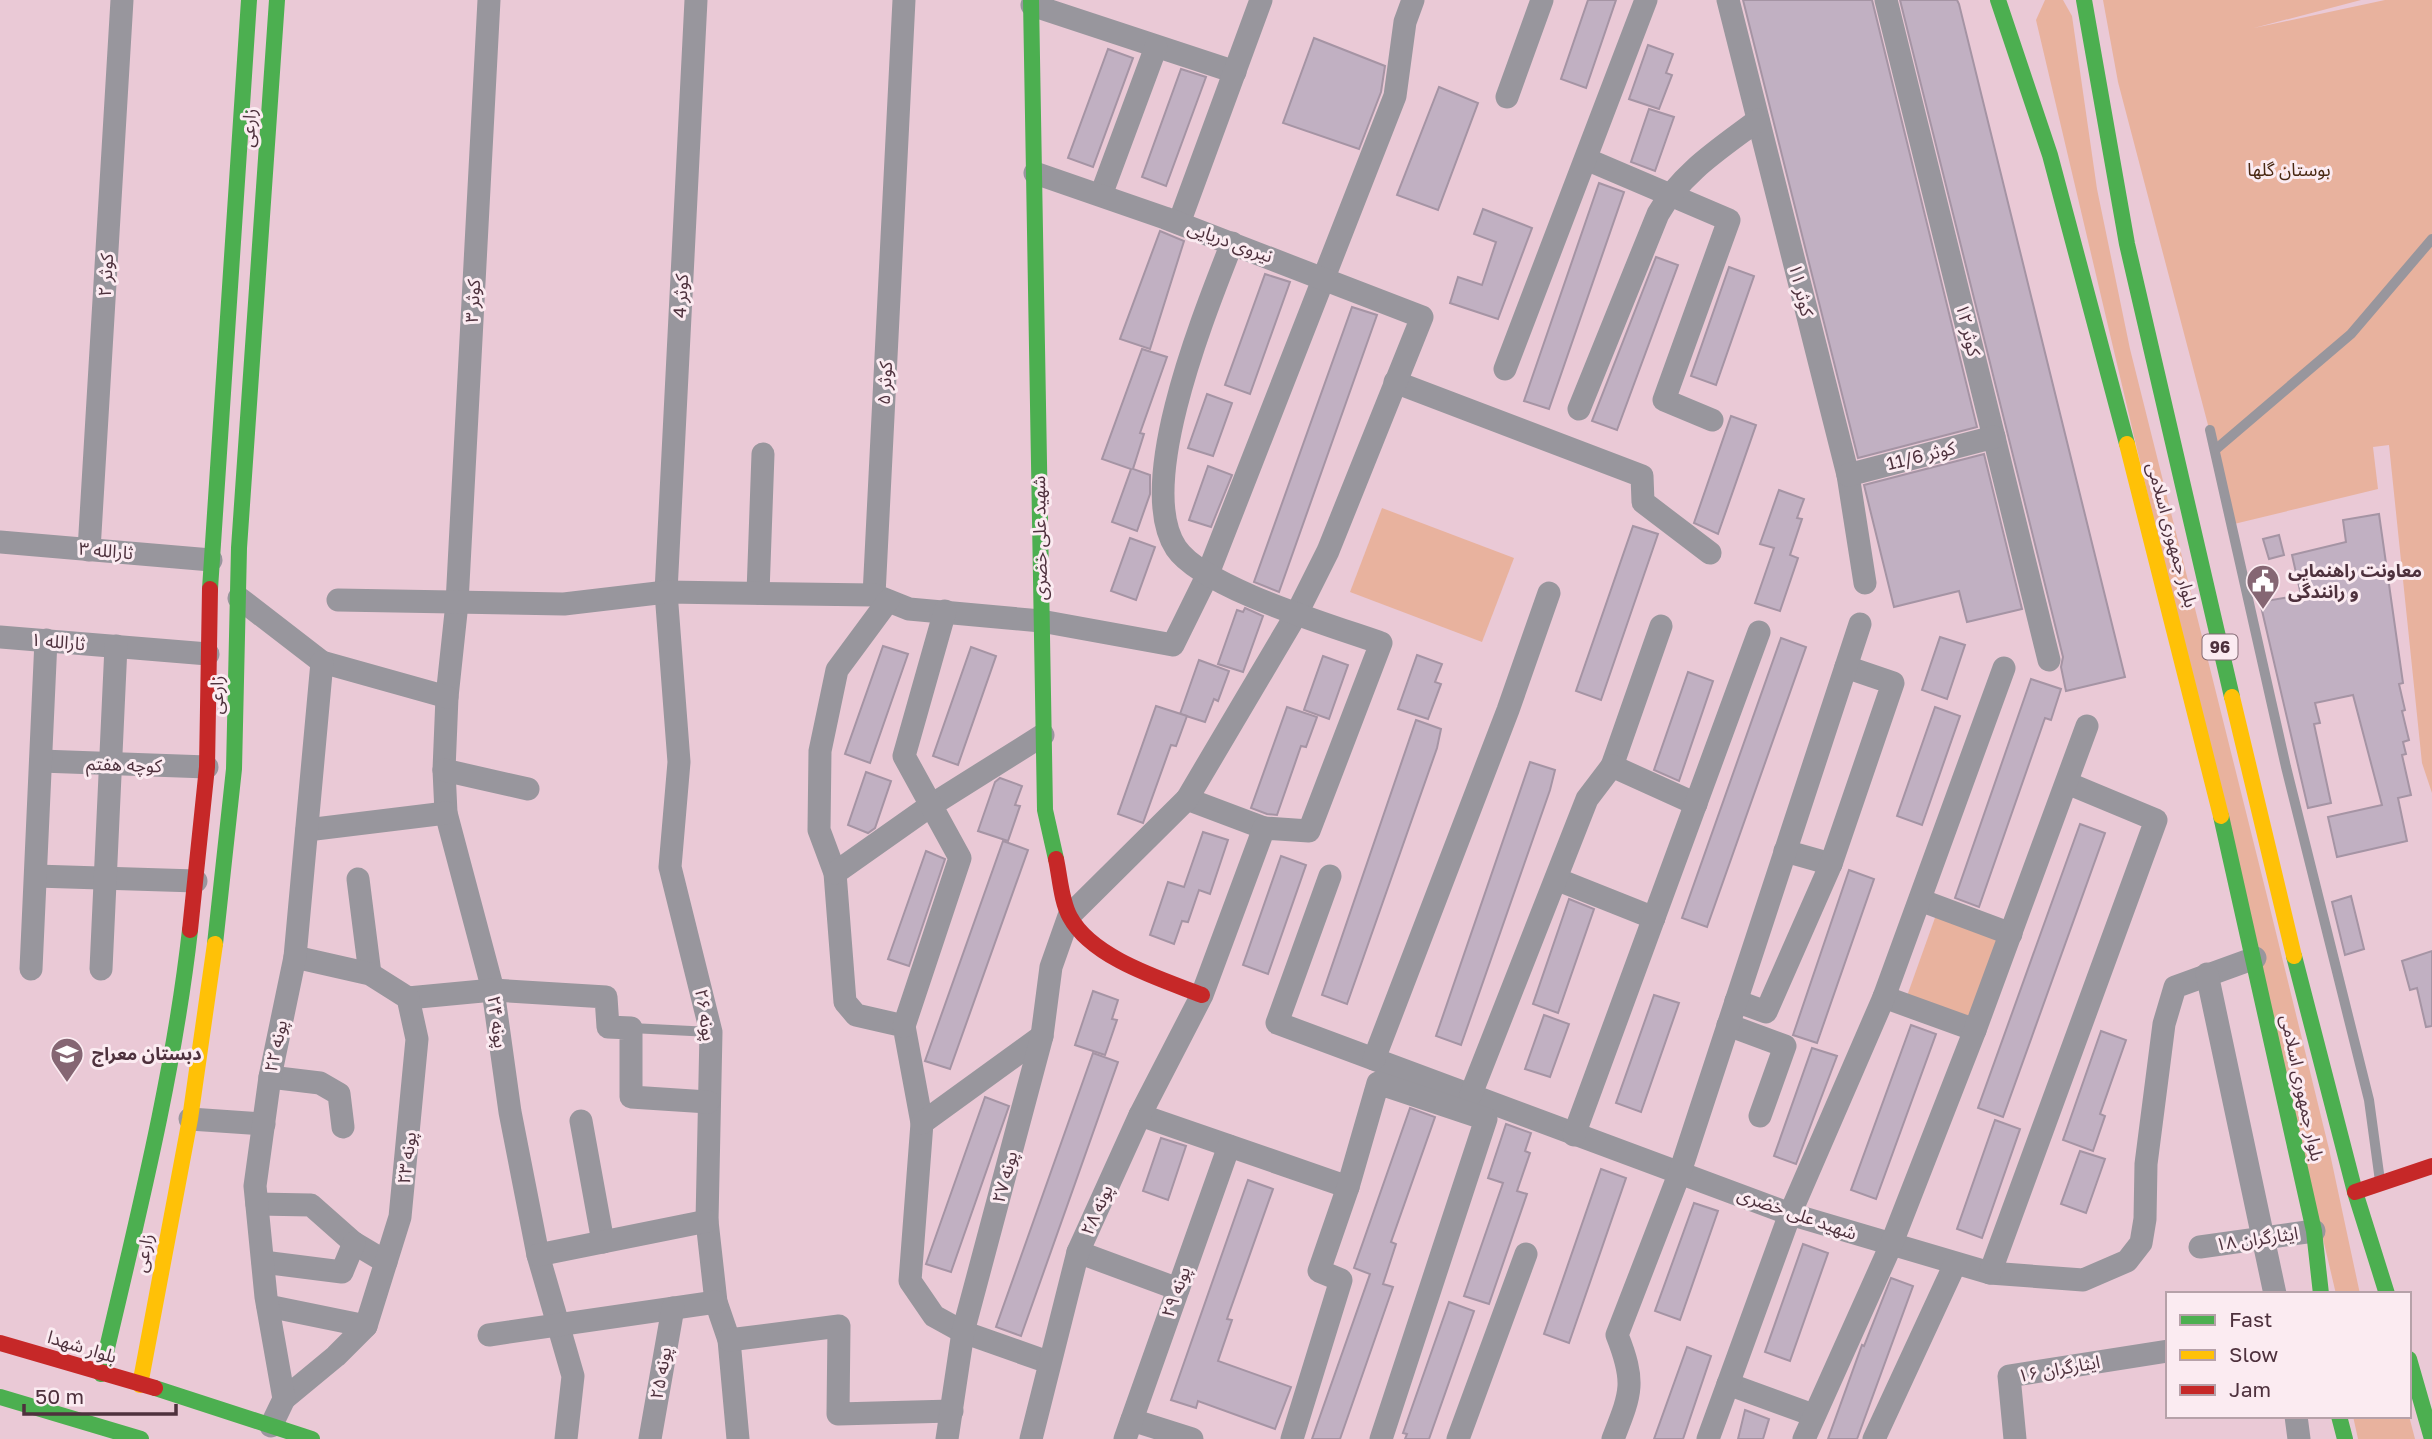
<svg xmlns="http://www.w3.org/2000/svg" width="2432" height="1439" font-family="'Golos Text','Noto Sans Arabic',sans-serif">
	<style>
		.green { fill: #e8b29e }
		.building { fill: #c1b0c2; stroke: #a594a4; stroke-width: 2 }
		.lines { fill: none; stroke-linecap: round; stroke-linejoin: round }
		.lane { stroke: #98969d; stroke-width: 10 }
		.street { stroke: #98969d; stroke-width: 23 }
		.fast { stroke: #4caf50; stroke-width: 16 }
		.slow { stroke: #ffc107; stroke-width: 16 }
		.jam { stroke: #c62828; stroke-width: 16 }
		.labels { text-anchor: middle; stroke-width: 6; stroke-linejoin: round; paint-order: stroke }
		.shield { fill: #fbebf1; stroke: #826973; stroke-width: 2 }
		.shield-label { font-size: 16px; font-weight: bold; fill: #4e313d }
		.street-label { font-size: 18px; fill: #4e313d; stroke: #fbebf1 }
		.park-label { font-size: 18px; fill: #482812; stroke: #fbebf1 }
		.poi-label { font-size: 18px; font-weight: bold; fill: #4e313d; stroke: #fbebf1; text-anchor: start }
	</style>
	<rect width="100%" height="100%" fill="#eac9d6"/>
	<g class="green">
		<polygon points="2045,0 2063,0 2072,16 2097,189 2130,349 2267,896 2329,1149 2360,1294 2336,1294 2036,20"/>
		<polygon points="2103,0 2361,0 2254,28 2385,0 2432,0 2432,793 2422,763 2389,445 2373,447 2378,489 2234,524 2118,82"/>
		<polygon points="1382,508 1514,558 1482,642 1350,592"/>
		<polygon points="1936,915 1999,937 1970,1019 1907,996"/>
		<polygon points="2353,1416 2409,1416 2415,1439 2358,1439"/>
	</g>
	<g class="building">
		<polygon points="1588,0 1616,0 1586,88 1561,79"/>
		<polygon points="1743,0 1872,0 1977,427 1858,458"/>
		<polygon points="1900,0 1957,0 1959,4 2125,677 2066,691 2061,667 2063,657"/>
		<polygon points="1314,38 1385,66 1381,92 1359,149 1283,123"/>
		<polygon points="1648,45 1673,54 1666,73 1672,75 1659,109 1629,99"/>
		<polygon points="1108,49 1133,58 1093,167 1068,158"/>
		<polygon points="1181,69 1206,77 1166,186 1142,177"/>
		<polygon points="1439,87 1478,103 1438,210 1397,195"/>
		<polygon points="1649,109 1674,117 1655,171 1631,162"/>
		<polygon points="1599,183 1624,192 1549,409 1524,401"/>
		<polygon points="1483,209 1532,228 1498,319 1450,303 1458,277 1482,285 1496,242 1474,234"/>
		<polygon points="1160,231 1184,241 1150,349 1120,339"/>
		<polygon points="1656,257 1678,265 1617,430 1592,421"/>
		<polygon points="1729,267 1754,276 1716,385 1691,376"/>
		<polygon points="1265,274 1290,282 1250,394 1225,385"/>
		<polygon points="1352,307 1377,315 1279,592 1254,582"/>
		<polygon points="1142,349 1167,357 1140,433 1144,434 1133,469 1150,475 1150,494 1137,531 1112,522 1131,469 1102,459"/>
		<polygon points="1207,394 1232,403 1213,456 1188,448"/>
		<polygon points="1731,416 1756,425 1718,534 1694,523"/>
		<polygon points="1984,454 2022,609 1967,622 1959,591 1894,607 1864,485"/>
		<polygon points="1208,466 1232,475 1211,527 1189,520"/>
		<polygon points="1779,490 1804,499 1797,518 1802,519 1790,555 1798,558 1780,611 1755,603 1774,548 1760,544"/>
		<polygon points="2379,514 2403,683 2399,684 2405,710 2402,711 2409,740 2403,742 2406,754 2402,755 2411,795 2398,798 2407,841 2337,857 2328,817 2382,805 2353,695 2315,703 2320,723 2314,724 2331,803 2308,808 2260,602 2301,595 2292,555 2346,542 2343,520"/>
		<polygon points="1633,526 1658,534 1601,700 1576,691"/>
		<polygon points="2279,535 2284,555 2269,559 2263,539"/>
		<polygon points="1130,538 1155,547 1136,600 1111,591"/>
		<polygon points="1245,608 1263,616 1243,672 1218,664 1237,610 1243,612"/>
		<polygon points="1940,637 1965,645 1947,699 1922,690"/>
		<polygon points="1781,638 1806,647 1707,927 1682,918"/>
		<polygon points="883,646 908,654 870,763 845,754"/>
		<polygon points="971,647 996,656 958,765 933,756"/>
		<polygon points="1417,655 1442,664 1435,682 1441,684 1428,719 1398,709"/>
		<polygon points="1323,656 1348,665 1329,719 1304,710"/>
		<polygon points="1199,660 1229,671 1218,701 1214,699 1205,722 1180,714"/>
		<polygon points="1688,672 1713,681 1679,781 1654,770"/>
		<polygon points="2031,679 2061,689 2051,720 2045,718 1979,907 1955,898"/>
		<polygon points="1156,706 1187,716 1176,746 1171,745 1143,823 1118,814"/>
		<polygon points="1287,707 1317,717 1306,747 1301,746 1277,815 1267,814 1251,808"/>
		<polygon points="1935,707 1960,716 1922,825 1897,816"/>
		<polygon points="1416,720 1441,729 1437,748 1347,1004 1322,995"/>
		<polygon points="1530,762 1555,770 1550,790 1461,1045 1436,1036"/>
		<polygon points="866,772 891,781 875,828 868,833 848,825"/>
		<polygon points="1000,778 1022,786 1015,805 1020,806 1008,841 978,831 995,782"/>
		<polygon points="2080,824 2105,833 2003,1117 1978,1108"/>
		<polygon points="1203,832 1228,840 1210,894 1199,890 1188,922 1182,921 1174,944 1150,935 1168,882 1184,887"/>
		<polygon points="1003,841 1028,850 950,1069 925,1061"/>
		<polygon points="926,851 945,859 909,966 888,959"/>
		<polygon points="1281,856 1306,865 1268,974 1243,965"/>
		<polygon points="1849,870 1874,879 1817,1043 1793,1035"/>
		<polygon points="2351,896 2364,949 2345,955 2332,902"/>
		<polygon points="1569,899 1594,909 1558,1013 1533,1004"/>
		<polygon points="2432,951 2432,1026 2426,1027 2417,988 2410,990 2402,961"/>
		<polygon points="1093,991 1118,1000 1112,1019 1117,1020 1105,1055 1075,1045"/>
		<polygon points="1654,995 1679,1003 1641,1112 1616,1103"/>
		<polygon points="1544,1015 1569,1024 1550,1077 1525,1069"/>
		<polygon points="1911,1025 1936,1034 1876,1199 1851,1190"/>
		<polygon points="2101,1031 2126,1040 2100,1114 2105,1116 2093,1151 2063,1140"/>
		<polygon points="1812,1048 1837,1056 1796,1164 1774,1156"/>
		<polygon points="1093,1053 1118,1062 1021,1336 996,1327"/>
		<polygon points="985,1097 1009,1106 951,1272 926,1264"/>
		<polygon points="1410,1108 1435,1117 1391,1242 1396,1244 1383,1284 1393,1287 1340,1439 1312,1439 1370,1274 1354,1268"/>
		<polygon points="1995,1120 2020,1129 1982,1238 1957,1229"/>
		<polygon points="1506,1124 1531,1133 1525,1151 1530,1153 1517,1191 1527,1194 1489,1304 1464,1296 1503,1183 1488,1178"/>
		<polygon points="1161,1138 1186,1146 1168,1200 1143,1191"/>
		<polygon points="2080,1151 2105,1159 2086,1213 2061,1204"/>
		<polygon points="1601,1169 1626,1178 1569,1343 1544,1334"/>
		<polygon points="1248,1180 1273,1189 1227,1319 1232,1320 1218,1361 1291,1387 1275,1429 1198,1401 1196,1408 1171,1400"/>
		<polygon points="1694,1203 1718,1211 1680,1320 1655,1311"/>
		<polygon points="1803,1244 1828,1253 1790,1361 1765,1352"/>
		<polygon points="1891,1278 1913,1286 1857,1439 1828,1439 1862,1345 1864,1346"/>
		<polygon points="1449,1302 1474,1311 1429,1439 1405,1439 1407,1434 1403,1433"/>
		<polygon points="1687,1347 1711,1356 1683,1439 1654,1439"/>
		<polygon points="1745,1410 1769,1419 1763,1439 1738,1439"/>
	</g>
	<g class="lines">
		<g class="lane">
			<polyline points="2210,430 2286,767 2369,1100 2380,1181"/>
			<polyline points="2215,450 2351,334 2432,239"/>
			<polyline points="631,1028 711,1032"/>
		</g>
		<g class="street">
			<polyline points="489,0 457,603 447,697 444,770 446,813 493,990 510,1112 538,1255 573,1376 566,1439"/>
			<polyline points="696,0 666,592 679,762 670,867 711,1032 707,1221 716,1302 729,1340 738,1439"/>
			<polyline points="904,0 874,595 909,609 1041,621 1173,645 1207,576 1395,96 1405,22 1413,0"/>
			<polyline points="1728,0 1848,475 1865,583"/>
			<polyline points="1886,0 2049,660"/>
			<polyline points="1032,5 1235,72"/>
			<polyline points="1507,97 1542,0"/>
			<polyline points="1586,159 1729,220 1664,400 1712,420"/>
			<polyline points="1101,195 1156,47"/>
			<polyline points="1179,223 1261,0"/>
			<polyline points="1505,369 1646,0"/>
			<polyline points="1395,382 1642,476 1643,502 1710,553"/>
			<path d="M 1579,409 L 1658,214 C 1681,173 1721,148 1758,120"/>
			<polyline points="1848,475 1994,437"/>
			<polyline points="0,542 211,560"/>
			<polyline points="89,550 122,0"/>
			<polyline points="758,593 763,454"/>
			<polyline points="239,598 322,662 447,697"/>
			<polyline points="338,600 564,604 666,592 874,595"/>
			<polyline points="888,601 837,670 820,751 819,830 835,873 845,1002 856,1015 904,1026 922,1123 910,1281 934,1316 963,1332 1048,1362"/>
			<polyline points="0,637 208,654"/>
			<polyline points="41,761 207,767"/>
			<polyline points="1612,766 1661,626"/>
			<polyline points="444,770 528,789"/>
			<polyline points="1187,799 1264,828"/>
			<polyline points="307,830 446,813"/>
			<polyline points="1785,851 1831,864"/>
			<polyline points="835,873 930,806 1043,735"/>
			<polyline points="36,876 196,881"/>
			<polyline points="1330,876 1277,1023 1790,1214 1990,1273 2083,1280 2127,1261 2141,1243 2145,1219 2146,1164 2164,1024 2175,987 2255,958"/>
			<polyline points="358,879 370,974"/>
			<polyline points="1556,879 1654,918"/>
			<polyline points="1920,900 2011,934"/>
			<polyline points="31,969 46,640"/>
			<polyline points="101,969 116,646"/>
			<polyline points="2207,974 2275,1294"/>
			<polyline points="1884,997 1975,1030"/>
			<polyline points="408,998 493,990 606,997 608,1027 631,1028 631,1097 708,1102"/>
			<polyline points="1736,1001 1766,1012 1831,864 1893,683 1846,667"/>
			<polyline points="1728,1025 1785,1046 1760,1116"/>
			<polyline points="904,1026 960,858 904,756 945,611"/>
			<polyline points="1374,1059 1508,710 1549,593"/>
			<polyline points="270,1077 320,1083 339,1094 343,1127"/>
			<polyline points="1471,1094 1587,799 1612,766 1696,804"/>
			<polyline points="1140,1115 1348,1187"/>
			<polyline points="190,1119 264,1124"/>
			<polyline points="581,1121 603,1242"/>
			<polyline points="922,1123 1042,1036"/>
			<polyline points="1574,1135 1759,632"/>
			<polyline points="257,1204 311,1205 354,1243 386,1262"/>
			<polyline points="2200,1247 2314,1231"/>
			<polyline points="1078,1252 1178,1289"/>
			<polyline points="538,1255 707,1221"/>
			<polyline points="263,1262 342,1272 354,1243"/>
			<polyline points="1990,1273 2156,820 2067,783"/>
			<polyline points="268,1306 366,1326"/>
			<polyline points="489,1335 716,1302"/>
			<polyline points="729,1340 839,1326 838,1414 952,1411"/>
			<polyline points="1728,1384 1813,1415"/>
			<polyline points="284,1399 336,1356 366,1326 400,1217 417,1039 408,998 370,974 295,957"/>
			<polyline points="2296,1416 2299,1439"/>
			<polyline points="1132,1420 1192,1439"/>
			<polyline points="271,1426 284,1399 266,1297 255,1186 270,1077 295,957 322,662"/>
			<polyline points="650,1439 673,1308"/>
			<polyline points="947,1439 963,1332 1042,1036 1051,967 1069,916 1187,799 1297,613 1328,551 1422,317 1165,218 1035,173"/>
			<path d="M 1031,1439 L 1078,1252 L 1140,1115 L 1202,995 L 1264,828 L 1309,831 L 1381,643 C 1333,626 1203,588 1176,548 C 1134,484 1206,310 1232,243"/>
			<polyline points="1125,1439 1229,1146"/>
			<polyline points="1292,1439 1341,1280 1319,1271 1348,1187 1378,1083 1486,1119 1381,1439"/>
			<polyline points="1458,1439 1526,1254"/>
			<path d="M 1613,1439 C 1631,1393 1636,1383 1617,1335 L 1680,1172 L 1860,624"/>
			<polyline points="1708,1439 1790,1214 1884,997 2004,668"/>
			<polyline points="1804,1439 1891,1245 1975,1030 2087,726"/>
			<polyline points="1874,1439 1955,1264"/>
			<polyline points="2015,1439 2009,1376 2168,1351"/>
		</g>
		<g class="fast">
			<polyline points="1031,0 1045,810 1056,859"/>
			<polyline points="1998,0 2050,155 2127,444"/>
			<polyline points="2084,0 2127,244 2232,697"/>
			<polyline points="210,589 249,0"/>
			<polyline points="2221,816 2314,1231 2321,1294"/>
			<polyline points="215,944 234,769 239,548 277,0"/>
			<polyline points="2294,956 2355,1192 2387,1294"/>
			<polyline points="2409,1359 2432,1439"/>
			<path d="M 101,1374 C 135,1227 173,1081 190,930"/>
			<polyline points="155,1388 312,1439"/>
			<polyline points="0,1397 141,1439"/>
			<polyline points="2339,1416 2345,1439"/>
		</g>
		<g class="slow">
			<polyline points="2127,444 2221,816"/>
			<polyline points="2232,697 2294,956"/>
			<polyline points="140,1385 190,1119 215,944"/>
		</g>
		<g class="jam">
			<path d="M 1056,859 C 1060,877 1061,901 1070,917 C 1092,958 1161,979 1202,995"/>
			<polyline points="190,930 207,767 210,589"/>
			<polyline points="2355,1192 2432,1166"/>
			<polyline points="0,1343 155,1388"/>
		</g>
	</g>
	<defs>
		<symbol id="civic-pin" viewBox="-11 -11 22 30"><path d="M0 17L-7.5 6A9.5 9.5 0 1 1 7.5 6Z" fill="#856673" stroke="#fbebf1"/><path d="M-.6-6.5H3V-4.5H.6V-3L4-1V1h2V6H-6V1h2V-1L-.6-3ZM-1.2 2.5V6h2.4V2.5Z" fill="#fff"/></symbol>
		<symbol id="school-pin" viewBox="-11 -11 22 30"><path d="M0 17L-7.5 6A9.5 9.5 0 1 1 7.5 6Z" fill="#856673" stroke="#fbebf1"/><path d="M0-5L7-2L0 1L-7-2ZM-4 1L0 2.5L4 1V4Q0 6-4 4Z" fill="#fff"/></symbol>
	</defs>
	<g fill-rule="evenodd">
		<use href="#civic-pin" x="2244" y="562" width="38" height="52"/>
		<use href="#school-pin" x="48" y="1035" width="38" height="52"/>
	</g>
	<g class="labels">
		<rect class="shield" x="2202.5" y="634.5" width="35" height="25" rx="5"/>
		<g class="shield-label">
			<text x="2220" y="653">96</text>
		</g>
		<g class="street-label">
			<text transform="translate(249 128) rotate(-86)" y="6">زارعی</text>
			<text transform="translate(1230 242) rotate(20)" y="6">نیروی دریایی</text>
			<text transform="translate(106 275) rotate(-87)" y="6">کوثر ۲</text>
			<text transform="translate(1801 290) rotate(76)" y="6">کوثر ۱۱</text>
			<text transform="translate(681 296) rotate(-87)" y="6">کوثر 4</text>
			<text transform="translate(473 301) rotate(-87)" y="6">کوثر ۳</text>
			<text transform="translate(1968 330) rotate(76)" y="6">کوثر ۱۲</text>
			<text transform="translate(885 383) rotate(-87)" y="6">کوثر ۵</text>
			<text transform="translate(1921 456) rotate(-14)" y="6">کوثر 11/6</text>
			<text transform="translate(2172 535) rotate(75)" y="6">بلوار جمهوری اسلامی</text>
			<text transform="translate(1040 538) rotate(-91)" y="6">شهید علی خضری</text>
			<text transform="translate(106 551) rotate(5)" y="6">ثارالله ۳</text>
			<text transform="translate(58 642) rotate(5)" y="6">ثارالله ۱</text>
			<text transform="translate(217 695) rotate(-89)" y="6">زارعی</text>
			<text transform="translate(124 765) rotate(2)" y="6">کوچه هفتم</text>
			<text transform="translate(705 1015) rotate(81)" y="6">پونه ۲۶</text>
			<text transform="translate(497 1022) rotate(82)" y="6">پونه ۲۴</text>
			<text transform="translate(276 1046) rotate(-78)" y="6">پونه ۲۲</text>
			<text transform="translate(2302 1088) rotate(78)" y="6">بلوار جمهوری اسلامی</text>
			<text transform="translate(407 1158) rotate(-83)" y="6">پونه ۲۳</text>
			<text transform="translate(1005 1177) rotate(-75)" y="6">پونه ۲۷</text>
			<text transform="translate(1097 1210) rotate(-66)" y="6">پونه ۲۸</text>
			<text transform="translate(1797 1214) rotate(19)" y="6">شهید علی خضری</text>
			<text transform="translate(2257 1239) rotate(-8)" y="6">ایثارگران ۱۸</text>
			<text transform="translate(144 1253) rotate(-79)" y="6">زارعی</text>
			<text transform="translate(1176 1292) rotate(-70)" y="6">پونه ۲۹</text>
			<text transform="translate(82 1347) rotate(17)" y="6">بلوار شهدا</text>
			<text transform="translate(2059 1369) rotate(-10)" y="6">ایثارگران ۱۶</text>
			<text transform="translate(661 1373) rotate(-80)" y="6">پونه ۲۵</text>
		</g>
		<g class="park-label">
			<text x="2289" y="176">بوستان گلها</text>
		</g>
		<g class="poi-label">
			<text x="2288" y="577">معاونت راهنمایی<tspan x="2288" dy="21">و رانندگی</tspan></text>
			<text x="92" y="1060">دبستان معراج</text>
		</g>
	</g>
	<rect x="2166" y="1292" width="245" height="126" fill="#fbebf1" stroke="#b6a1a9" stroke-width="2"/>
	<rect x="2180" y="1315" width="35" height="10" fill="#4caf50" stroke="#b6a1a9" stroke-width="2"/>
	<text x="2229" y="1327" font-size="21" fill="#4e313d">Fast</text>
	<rect x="2180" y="1350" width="35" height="10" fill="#ffc107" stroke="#b6a1a9" stroke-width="2"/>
	<text x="2229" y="1362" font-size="21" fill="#4e313d">Slow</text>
	<rect x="2180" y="1385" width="35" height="10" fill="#c62828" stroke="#b6a1a9" stroke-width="2"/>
	<text x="2229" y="1397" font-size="21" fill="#4e313d">Jam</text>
	<path d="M24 1404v10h152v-10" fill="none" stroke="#4e313d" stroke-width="3.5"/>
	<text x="35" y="1404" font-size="21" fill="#4e313d" stroke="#fbebf1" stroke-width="5" paint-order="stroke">50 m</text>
</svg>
